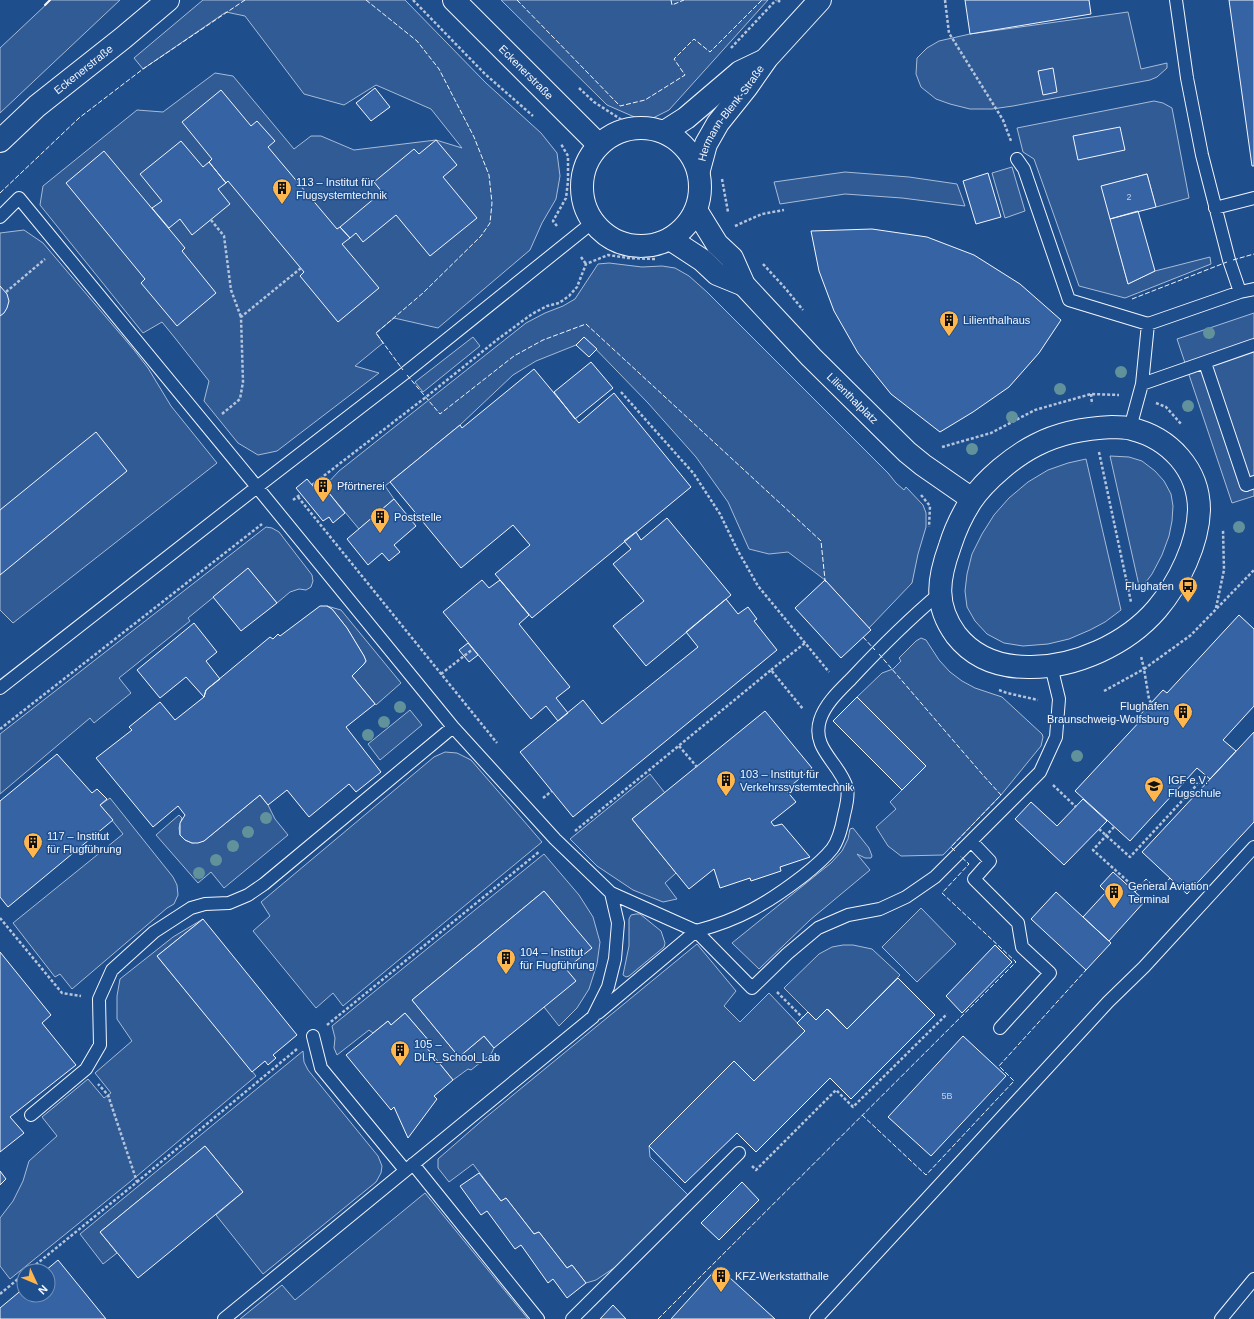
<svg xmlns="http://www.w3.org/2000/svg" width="1254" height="1319" font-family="Helvetica,sans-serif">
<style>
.built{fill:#305b95;stroke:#a8bbd7}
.building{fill:#3563a3;stroke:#f2f6ff}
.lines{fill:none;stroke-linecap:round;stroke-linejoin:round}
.lane-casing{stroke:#f2f6ff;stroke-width:14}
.street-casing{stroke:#f2f6ff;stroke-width:24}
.secondary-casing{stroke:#f2f6ff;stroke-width:24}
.path{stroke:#b3c4dc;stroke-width:2.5;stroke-dasharray:3 2;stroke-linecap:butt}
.lane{stroke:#1f4e8c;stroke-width:12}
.street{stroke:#1f4e8c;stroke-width:22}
.secondary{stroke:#1f4e8c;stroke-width:22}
.fence{stroke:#f2f6ff;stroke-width:1;stroke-dasharray:5 2;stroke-linecap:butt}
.wall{stroke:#f2f6ff;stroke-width:2}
.tree{fill:#61919a}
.labels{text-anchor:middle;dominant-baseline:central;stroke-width:3;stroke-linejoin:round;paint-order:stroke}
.number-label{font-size:9px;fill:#c3d1e8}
.street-label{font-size:11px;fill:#f2f6ff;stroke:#1f4e8c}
.poi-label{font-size:11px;fill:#f2f6ff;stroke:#1f4e8c;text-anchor:start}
</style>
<rect width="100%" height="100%" fill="#1f4e8c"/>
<!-- built -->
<path class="built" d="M51 0H120L0 113V48Z
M203 0H405L486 83 541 133 557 153 560 176 556 199 542 223 530 250 438 328 394 318 376 333 383 343 355 366 379 373 277 451 258 455 238 443 204 401 209 381 175 338 162 322 143 333 40 205 43 186 137 110 163 112 215 73 233 76 294 149 311 136H321L354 150 436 140 462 148 431 109 376 85 344 105 304 94 245 16 226 12 143 69 134 58Z
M501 0H768L669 110 653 118 639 119 607 105Z
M1128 12 1141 69 1167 63V68L1157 77 1150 80 1013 106 992 109H970L950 104 936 99 921 87 916 74 917 58 927 48 939 41 970 34Z
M1154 101 1163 103 1172 108 1189 198 1156 207 1147 174 1102 186 1128 284 1155 271 1210 257 1211 264 1125 298 1079 286 1034 159 1023 152 1017 128Z
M1012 167 1025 211 1005 218 992 173Z
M845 172 909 177 957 184 965 206 902 198 845 194 780 204 774 182Z
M24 230 43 243 134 350 148 368 171 406 217 463 13 623 0 610V233Z
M609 263 642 267 662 266 675 268 689 276 707 292 888 473 896 483 904 490 906 487 923 505 926 513V527L918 554 912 583 869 628 825 580 788 552 769 554 749 549 728 502 696 457 648 403 584 337 576 345 536 361 513 375 460 425 385 486 394 499 359 529 324 487 339 471 526 323 545 313 563 306 575 299 598 264Z
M1254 313V496L1232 503 1177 339Z
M473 337 480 346 423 392 415 382Z
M1110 456 1129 457 1142 461 1155 471 1164 481 1171 494 1173 506 1172 521 1169 536 1162 555 1152 574 1140 590Z
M1086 459 1121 610 1105 622 1090 630 1069 639 1048 644 1023 646 1004 643 987 634 975 621 967 607 965 591 967 574 972 554 982 534 994 515 1009 498 1028 482 1048 470 1068 463Z
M266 527 272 528 279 532 312 575 313 581 311 587 306 590 299 589 290 592 277 603 248 569 188 618 190 621 119 678 131 693 94 723 90 718 0 794V734Z
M327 606 341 610 401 683 376 705 352 676 364 664 366 661 364 656 347 628 332 609Z
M921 638 926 640 939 660 950 672 962 681 975 688 1002 697 1042 734 1043 737 1041 746 1001 795 943 855 901 856 888 846 876 827 896 809 890 802 926 766 857 697 882 673 893 669 901 661 899 658 916 641Z
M410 710 422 725 380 760 368 744Z
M445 752 457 753 471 760 542 842 343 1006 333 993 316 1008 253 931 270 916 261 902 434 757Z
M650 774 665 793 632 819 676 873 665 883 677 899 663 902 633 890 597 866 570 839Z
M260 795 268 805 275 819 288 835 224 888 211 872 198 883 156 835 179 815 182 818 179 828 180 835 185 840 192 843 204 841Z
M110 798 173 877 177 885 178 895 174 904 167 908 72 989 60 974 55 977 13 923 123 834 100 805Z
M853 828 869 848 872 856 871 858H865L857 854 870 870 810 920 759 969 732 943 831 863 842 851 848 839 850 829Z
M544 854 579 895 593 917 600 942 597 964 589 989 577 1008 559 1026 544 1007 566 969 591 948 544 891 412 1000 459 1057 484 1036 494 1048 491 1054 471 1070 468 1069 453 1080 426 1047 430 1042 405 1013 391 1025 388 1021 373 1033 369 1030 337 1055 334 1048 335 1038 332 1026Z
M921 908 956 944 917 982 882 947Z
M636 914H640L661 931 665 943 664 947 629 976 626 977 623 975 629 946V919L631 915Z
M203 919 157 956 256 1076 131 1181 10 1279 0 1266V1218L13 1201 23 1181 29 1161 57 1136 42 1117 88 1079 104 1098 111 1093 95 1073 132 1041 117 1019V996L120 979 173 937Z
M697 944 736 991 724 1006 740 1022 769 993 805 1031 754 1081 734 1061 649 1146 650 1157 688 1195 617 1266 596 1280 586 1283 572 1265 567 1268 539 1232 534 1234 506 1198 501 1201 473 1164 449 1182 438 1168V1159L485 1118Z
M843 945H853L872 949 900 975 847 1029 828 1009 816 1020 784 988 819 954 832 947Z
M303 1051 304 1062 308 1070 378 1156 382 1166 381 1173 376 1182 263 1274 216 1215 243 1192 205 1146 100 1232 117 1253 103 1264 80 1234Z
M425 1193 528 1319H240L282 1285 295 1300Z"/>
<!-- building -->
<path class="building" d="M965 0H1089L1091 14 970 34Z
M1229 0H1254V166H1252Z
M1053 68 1057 92 1043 95 1038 71Z
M375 88 390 107 371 121 356 103Z
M221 90 251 126 257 121 275 141 268 147 337 229 340 227 350 238 342 244 379 288 338 322 300 276 304 272 228 181 226 183 209 162 212 159 182 122Z
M1120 127 1125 150 1078 160 1073 136Z
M436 140 457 165 443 177 477 218 430 256 396 215 363 242 356 233 350 238 340 227 382 192 374 182 414 149 419 154Z
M181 141 203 167 209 162 226 183 218 189 230 204 192 235 180 219 169 228 152 208 162 201 140 174Z
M104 151 185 248 182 251 216 293 177 326 141 283 145 279 66 183Z
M988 173 1001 217 976 224 963 181Z
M1147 174 1156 207 1110 219 1101 186Z
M1138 211 1155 271 1128 284 1110 219Z
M872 229 927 237 974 255 1020 284 1061 320 1039 353 1009 387 973 412 940 432 891 394 858 353 834 311 819 271 811 231Z
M0 286 7 294 9 301 7 308 4 313 0 316Z
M584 337 597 349 589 357 576 345Z
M591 362 613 388 575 419 554 392Z
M534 369 579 423 614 393 691 487 532 618 495 574 530 545 513 525 461 568 390 482 460 425 462 428Z
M96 432 127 471 0 575V510Z
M307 479 318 492 324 487 345 513 333 523 329 517 323 521 296 488Z
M394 499 416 526 394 545 400 552 389 561 382 553 368 565 347 539Z
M667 518 731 595 646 666 613 626 644 601 613 564 631 549 624 541 636 532 641 540Z
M248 568 277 603 241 631 213 597Z
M482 580 489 588 500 580 529 615 519 624 570 687 556 698 568 713 558 721 546 706 531 719 443 612Z
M825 580 871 630 841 658 795 608Z
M726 599 738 614 748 607 757 619 754 621 777 650 573 817 520 752 583 700 602 724 698 647 686 632Z
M320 606H327L332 609 347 628 364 656 366 661 364 664 352 676 375 704 346 727 381 772 356 792 349 784 309 817 287 790 268 805 260 795 204 841 198 843H192L185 840 180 835V823L185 815 178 806 153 827 96 758 132 730 129 727 160 702 175 720 204 697 206 690 270 637 273 639 278 634 280 636Z
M1239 615 1254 629V706L1223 740 1236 751 1210 779 1197 768 1130 841 1075 791 1142 719 1139 716 1163 690 1167 693Z
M194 623 217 652 206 661 220 679 206 690 204 697 186 677 160 698 137 670Z
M468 643 478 655 469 662 459 650Z
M857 697 926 766 902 790 833 721Z
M765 711 812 768 786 790 796 802 771 822 774 826 782 824 810 857 780 867 781 871 751 881 750 878 720 888 714 869 689 889 632 819Z
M1254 732V822L1187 894 1142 852Z
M57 754 92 793 97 789 107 799 100 805 113 820 8 907 0 897V801Z
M1083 799 1107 821 1064 865 1015 819 1031 802 1057 826Z
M1113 872 1145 901 1109 941 1083 917 1106 892 1100 886Z
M544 891 592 948 566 969 576 981 494 1048 484 1036 459 1057 412 1000Z
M1056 892 1111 943 1086 970 1031 919Z
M203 919 297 1035 273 1055 276 1058 268 1065 265 1061 252 1072 157 956Z
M995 945 1012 962 962 1013 946 996Z
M0 952 51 1015 42 1023 76 1065 10 1117 24 1133 0 1152Z
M898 978 935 1015 851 1099 830 1078 756 1152 737 1133 685 1183 649 1146 734 1061 754 1081 805 1031 797 1023 808 1012 816 1020 827 1009 847 1029Z
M405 1013 430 1042 426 1047 453 1080 434 1096 437 1099 408 1138 394 1107 391 1110 346 1055 388 1021 391 1025Z
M963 1036 1006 1076 931 1156 888 1117Z
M205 1146 243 1192 138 1278 100 1232Z
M0 1171 6 1179 0 1185Z
M479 1173 501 1201 506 1198 534 1234 539 1232 567 1268 572 1265 586 1283 567 1298 553 1279 548 1283 521 1245 515 1249 487 1211 481 1215 460 1186Z
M742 1182 759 1200 719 1240 701 1223Z
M58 1260 106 1319H0V1308L24 1288V1295H48V1271H45Z
M718 1267 775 1319H671Z
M613 1305 626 1319H600Z"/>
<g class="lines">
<defs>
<path id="lane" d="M1176 0 1187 78 1202 155 1229 260 1240 292
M1017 159 1024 169 1069 300 1148 324 1240 292 1254 289
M1215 208 1254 198
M0 217 19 198 257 487 0 688
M1205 363 1246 485 1254 482
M1142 384 1254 345
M1130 428 1142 384 1148 324
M940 593C908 620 879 649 851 679 839 691 825 704 820 720 811 749 840 763 847 788 849 796 846 807 844 815 842 826 839 840 832 849 824 859 813 868 803 876 768 903 739 920 696 931L752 988 787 954 818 928 848 915 880 909 906 897 935 877 1040 772 1056 737 1059 699 1051 666
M971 841 990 861 974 879 1018 923 1022 947 1050 973 1000 1028
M598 1013 696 931 611 893
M313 1036 321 1068 405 1170
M31 1115 86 1069 100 1045 99 999 112 970 154 932 191 908 205 904 229 903 248 895 264 884 453 727
M413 1164 538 1319
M224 1319 593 1017 608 987 615 959 618 923 611 893 555 839 453 727 257 487 405 373 593 222
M572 1319 739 1153
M816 1319 1108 1002 1144 967 1254 847
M1221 1319 1254 1279"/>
<g id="street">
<path id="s1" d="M696 210 717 244 732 258 744 285 811 357 907 452 923 465 972 499"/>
<path d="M670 239 702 260 717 274 744 285"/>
<path d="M1112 427C1118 427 1125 427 1132 429 1169 438 1199 469 1199 510 1198 544 1179 583 1157 609 1127 644 1075 668 1028 667 1000 667 974 658 956 635 934 605 938 579 950 546 955 530 962 515 971 501 985 480 1014 456 1036 445 1059 433 1087 428 1112 427Z"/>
</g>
<g id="secondary">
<path id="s2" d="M454 0 599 145"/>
<circle cx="641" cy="187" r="59"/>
<path d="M664 132 686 118 740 72 763 61"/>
<path id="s3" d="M0 141 37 106 123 38 168 0"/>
<path id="s4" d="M699 170 706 144 718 123 746 88 767 58 820 0"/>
</g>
</defs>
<!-- lane casing -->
<use href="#lane" class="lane-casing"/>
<!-- street casing -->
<use href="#street" class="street-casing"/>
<!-- secondary casing -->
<use href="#secondary" class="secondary-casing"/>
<!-- path -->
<path class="path" d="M413 0 485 74 533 116
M778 0 780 2
M945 0 949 33 1003 120 1011 141
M731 48 776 0
M579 88 594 102 625 122H642
M722 179 728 212
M211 220 224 236 231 290 241 317
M557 226 553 221 566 198 568 181V156L561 144
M735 226 762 214 784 210
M581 257 586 264
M763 264 785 288 803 310
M6 292 45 259
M621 392 694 474 720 514 738 551 758 586 829 672
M1091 394 1092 404
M1156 403 1166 407 1181 424
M222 414 240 399 243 382 241 317 301 268
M942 447 991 433 1035 410 1091 394 1119 395
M1099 452 1131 602
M312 485 426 397 498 339 532 314 547 306 559 303 569 296 577 287 586 264 608 255 628 258 655 259
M921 495 930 506 929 527
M298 497 497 743
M293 500 301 494
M1216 608 1224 570 1223 530
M771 670 805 643
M441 674 473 649
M999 690 1007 693 1038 700
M1104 691 1144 669 1141 656
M1151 703 1149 699 1144 669 1191 635 1254 570
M0 729 262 524
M679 746 697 767
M1053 785 1076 807
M543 798 552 791
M1114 827 1093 850 1133 886 1131 888
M1099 829 1130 857 1206 775
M575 831 771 670 803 709
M0 918 62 993 81 996
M777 992 802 1017
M327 1025 540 851
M752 1166 756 1170 836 1090 853 1107 947 1014
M137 1182 297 1049
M28 1271 137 1182 108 1095 98 1084
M0 1294 24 1274"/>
<!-- lane -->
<use href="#lane" class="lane"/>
<!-- street -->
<use href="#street" class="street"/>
<!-- secondary -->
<use href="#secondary" class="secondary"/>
<!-- fence -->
<path class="fence" d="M366 0 417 41 439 69 474 137 489 175 492 203 490 223 481 236 423 293 376 333 403 370
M517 0 620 106 645 100 685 75 674 59 694 39 710 52 762 0
M671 0 672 5 684 0
M0 193 79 118 143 69 245 0
M1233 260 1254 254
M1132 299 1227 262
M407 375 440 414 514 356 543 340 586 324 821 541 825 580 826 582
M863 637 875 650
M879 654 982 774 1001 795 951 847 956 852
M1135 892 1146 879 1159 891 1170 878
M862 1115 926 1175 1014 1081 999 1066 1086 970
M658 1319 1016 962 942 893 969 864 960 856"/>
<!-- wall -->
<path class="wall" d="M45 5 50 0"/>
</g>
<!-- trees -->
<g class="tree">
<circle cx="1209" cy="333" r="6"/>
<circle cx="1121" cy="372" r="6"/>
<circle cx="1060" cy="389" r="6"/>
<circle cx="1188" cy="406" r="6"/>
<circle cx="1012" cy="417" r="6"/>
<circle cx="972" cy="449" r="6"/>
<circle cx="1239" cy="527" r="6"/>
<circle cx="400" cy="707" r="6"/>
<circle cx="384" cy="722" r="6"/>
<circle cx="368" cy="735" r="6"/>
<circle cx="1077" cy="756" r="6"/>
<circle cx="266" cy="818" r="6"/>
<circle cx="248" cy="832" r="6"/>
<circle cx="233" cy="846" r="6"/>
<circle cx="216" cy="860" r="6"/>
<circle cx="199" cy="873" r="6"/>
</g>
<!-- icons -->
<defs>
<symbol id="building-pin" viewBox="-11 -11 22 30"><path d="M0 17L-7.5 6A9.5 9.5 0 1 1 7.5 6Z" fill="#ffb74d" stroke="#1f4e8c"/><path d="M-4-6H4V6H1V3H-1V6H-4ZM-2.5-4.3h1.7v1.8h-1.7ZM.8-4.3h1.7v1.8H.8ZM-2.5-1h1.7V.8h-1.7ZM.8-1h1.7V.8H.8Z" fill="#111"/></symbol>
<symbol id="bus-pin" viewBox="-11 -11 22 30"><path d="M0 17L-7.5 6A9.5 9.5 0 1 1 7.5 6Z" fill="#ffb74d" stroke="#1f4e8c"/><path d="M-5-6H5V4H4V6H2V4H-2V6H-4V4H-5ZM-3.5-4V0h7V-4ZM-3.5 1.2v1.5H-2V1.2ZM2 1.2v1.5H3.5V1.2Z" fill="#111"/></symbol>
<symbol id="school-pin" viewBox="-11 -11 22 30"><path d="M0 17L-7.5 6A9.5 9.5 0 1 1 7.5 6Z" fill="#ffb74d" stroke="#1f4e8c"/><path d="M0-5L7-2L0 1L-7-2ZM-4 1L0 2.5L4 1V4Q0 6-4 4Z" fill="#111"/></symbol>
</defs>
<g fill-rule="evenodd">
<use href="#building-pin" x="271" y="177" width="22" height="30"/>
<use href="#building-pin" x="938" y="309" width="22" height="30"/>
<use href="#building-pin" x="312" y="475" width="22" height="30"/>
<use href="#building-pin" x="369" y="506" width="22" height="30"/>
<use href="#bus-pin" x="1177" y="575" width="22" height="30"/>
<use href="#building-pin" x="1172" y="701" width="22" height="30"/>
<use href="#building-pin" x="715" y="769" width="22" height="30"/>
<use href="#school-pin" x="1143" y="775" width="22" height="30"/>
<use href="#building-pin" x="22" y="831" width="22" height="30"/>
<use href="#building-pin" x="1103" y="881" width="22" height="30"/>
<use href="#building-pin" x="495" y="947" width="22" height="30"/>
<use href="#building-pin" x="389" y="1039" width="22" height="30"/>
<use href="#building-pin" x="710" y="1265" width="22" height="30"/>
</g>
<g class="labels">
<!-- number labels -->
<g class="number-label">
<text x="1129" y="197">2</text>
<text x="947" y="1096">5B</text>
</g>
<!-- street labels -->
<g class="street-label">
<text stroke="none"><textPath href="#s3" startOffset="110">Eckenerstraße</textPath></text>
<text stroke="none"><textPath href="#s2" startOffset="102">Eckenerstraße</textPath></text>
<text stroke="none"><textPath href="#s4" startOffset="66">Hermann-Blenk-Straße</textPath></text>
<text stroke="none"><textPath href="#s1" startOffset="247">Lilienthalplatz</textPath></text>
</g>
<!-- poi labels -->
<g class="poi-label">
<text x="296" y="182">113 – Institut für<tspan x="296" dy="13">Flugsystemtechnik</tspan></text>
<text x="963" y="320">Lilienthalhaus</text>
<text x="337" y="486">Pförtnerei</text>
<text x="394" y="517">Poststelle</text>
<text x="1174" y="586" text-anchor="end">Flughafen</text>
<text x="1169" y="706" text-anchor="end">Flughafen<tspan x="1169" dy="13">Braunschweig-Wolfsburg</tspan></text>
<text x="740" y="774">103 – Institut für<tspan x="740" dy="13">Verkehrssystemtechnik</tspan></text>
<text x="1168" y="780">IGF e.V.<tspan x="1168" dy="13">Flugschule</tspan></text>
<text x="47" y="836">117 – Institut<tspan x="47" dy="13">für Flugführung</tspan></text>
<text x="1128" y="886">General Aviation<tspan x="1128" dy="13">Terminal</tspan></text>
<text x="520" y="952">104 – Institut<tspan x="520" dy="13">für Flugführung</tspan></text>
<text x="414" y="1044">105 –<tspan x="414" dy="13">DLR_School_Lab</tspan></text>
<text x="735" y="1276">KFZ-Werkstatthalle</text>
</g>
</g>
<!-- north arrow -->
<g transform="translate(36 1283) rotate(134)"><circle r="19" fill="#1f4e8c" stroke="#7391ba"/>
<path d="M0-3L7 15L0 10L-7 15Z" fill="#ffb74d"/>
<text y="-6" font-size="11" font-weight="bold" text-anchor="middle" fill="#f2f6ff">N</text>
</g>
</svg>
